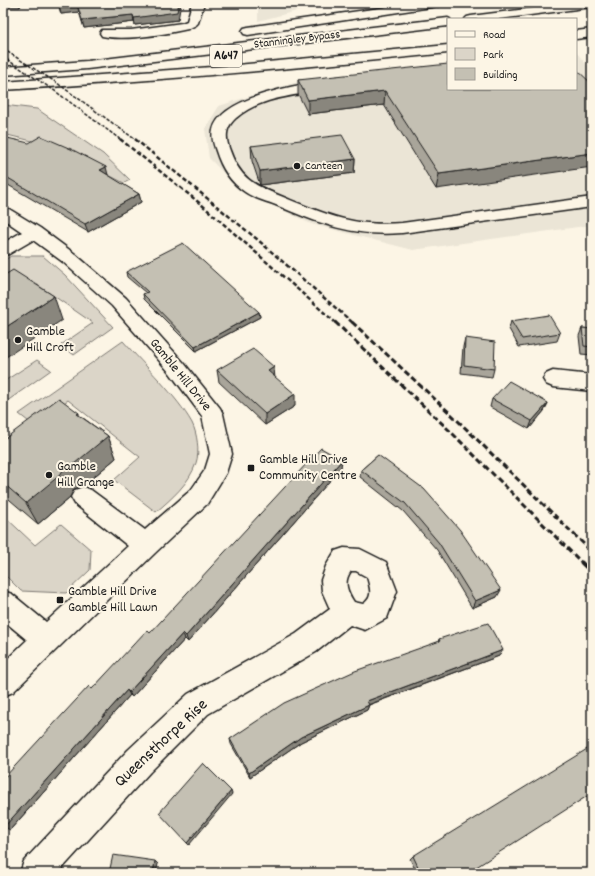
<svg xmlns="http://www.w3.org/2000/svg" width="595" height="876" font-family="Dekko,sans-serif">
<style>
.built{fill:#ebe5d6}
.green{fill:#dbd5c8;stroke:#7c7872}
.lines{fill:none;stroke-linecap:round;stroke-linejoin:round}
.minor-casing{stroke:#1c1c1c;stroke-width:3}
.major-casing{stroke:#1c1c1c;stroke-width:3}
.minor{fill:#fcf5e5;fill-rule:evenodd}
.major{fill:#fcf5e5;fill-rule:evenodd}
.rail-far3{stroke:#1c1c1c;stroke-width:1.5;stroke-dasharray:3.5 1.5;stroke-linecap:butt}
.rail-far2{stroke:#1c1c1c;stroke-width:2.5;stroke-dasharray:4.5 2.5;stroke-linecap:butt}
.rail-far1{stroke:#1c1c1c;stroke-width:3;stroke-dasharray:6 3;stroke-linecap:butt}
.rail{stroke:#1c1c1c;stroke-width:4;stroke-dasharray:8 4;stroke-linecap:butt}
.wall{fill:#a9a59a;stroke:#1c1c1c}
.shaded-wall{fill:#89867d;stroke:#1c1c1c}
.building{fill:#c4c0b3;stroke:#1c1c1c}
.poi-dot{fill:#1c1c1c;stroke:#fcf5e5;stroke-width:1.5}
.labels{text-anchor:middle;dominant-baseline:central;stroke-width:4;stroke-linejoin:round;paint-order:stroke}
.far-street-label{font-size:12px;fill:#1c1c1c;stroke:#fcf5e5}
.far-poi-label{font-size:12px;fill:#1c1c1c;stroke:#fcf5e5;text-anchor:start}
.shield{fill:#fcf5e5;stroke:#5f5d58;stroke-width:1}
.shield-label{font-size:13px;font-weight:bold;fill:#1c1c1c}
.poi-label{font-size:14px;fill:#1c1c1c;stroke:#fcf5e5;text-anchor:start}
.street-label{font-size:14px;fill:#1c1c1c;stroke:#fcf5e5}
.near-street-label{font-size:17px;fill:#1c1c1c;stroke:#fcf5e5}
</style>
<rect width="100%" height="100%" fill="#fcf5e5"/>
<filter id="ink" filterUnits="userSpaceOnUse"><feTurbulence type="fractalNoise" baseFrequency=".025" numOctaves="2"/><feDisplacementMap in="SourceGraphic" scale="8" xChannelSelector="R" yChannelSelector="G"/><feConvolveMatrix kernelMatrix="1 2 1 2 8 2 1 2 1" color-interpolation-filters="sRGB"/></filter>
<g filter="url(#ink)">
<!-- built -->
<path class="built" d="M258 3H341L312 7 258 21Z
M576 52 592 71V225L413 250 311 224 238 188 209 158 205 129 219 106 266 91 301 81 448 89H576Z"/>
<!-- green -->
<path class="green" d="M3 105 37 109 103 154 130 180 124 183 53 146 3 134Z
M11 256H43L65 275 113 327 74 355 61 345 93 323 32 281 21 288 3 292V261Z
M123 341C144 365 177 396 192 423 197 433 200 452 196 463 189 484 172 498 156 512L114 480 140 457 68 400 33 425 19 414Z
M37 360 51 370 3 404V382Z
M3 515 35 545 61 524 91 550 90 570 66 593 21 591 3 573Z"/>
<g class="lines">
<defs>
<path id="minor" d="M192 3H204L198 23 196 25 188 29C165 34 125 41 102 36L100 33 102 30H131L182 23 187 21Z
M328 81 333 82 335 85 333 88C300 96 263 95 236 118 226 127 225 136 229 148 241 183 258 186 288 199 330 216 356 227 402 223L592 197V207L402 233C354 237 320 224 276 205 266 201 255 199 245 192 231 183 221 167 216 151 214 145 211 138 213 130 220 97 300 84 328 81Z
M3 207 9 209 40 228 75 254 126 298 184 363 220 408 223 414 232 454 226 473 207 504 155 553 13 692 3 696V663L27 640 3 620V591L12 594 46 622 128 546 75 504 71 497 75 490 83 487 91 490 145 530 191 490 205 470 210 454 202 416 170 373 112 306 63 262 33 240 9 254 3 255V243L22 232 3 219Z
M553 371 592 375V391L553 387 546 384 543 379 546 374Z
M344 548 360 549 386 562 397 591 387 618 365 630 350 625 316 652 208 714 150 772 58 873H20L24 861 128 750 188 694 296 634 330 609 322 591 321 580 326 566 335 551ZM351 571H356L367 577C370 588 374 597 363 604L354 602C347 591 343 582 351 571Z"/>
<path id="major" d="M415 3H444L438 6 248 35 244 34 242 31 244 28 248 27Z
M573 3H592V7L499 19H465L467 17 471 16Z
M448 18 450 19H448V26L87 69 3 75V67L87 61Z
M592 29V37L576 39V31Z
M448 45V53C300 68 152 81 3 90V82L226 66Z"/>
</defs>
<!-- minor casing -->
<use href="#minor" class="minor-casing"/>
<!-- major casing -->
<use href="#major" class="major-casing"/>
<!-- minor -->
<use href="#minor" class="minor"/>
<!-- major -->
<use href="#major" class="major"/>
<!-- rail-far3 -->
<path class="rail-far3" d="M3 49 57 83 136 140
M3 57 55 91 121 140"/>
<!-- rail-far2 -->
<path class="rail-far2" d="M120 139 202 205 336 323
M135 139 258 240 353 323"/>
<!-- rail-far1 -->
<path class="rail-far1" d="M335 322 450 431 582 563
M352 322 452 415 592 552"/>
<!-- rail -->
<path class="rail" d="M581 562 592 573"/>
</g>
<!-- wall -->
<path class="wall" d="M3 3H22L20 7H3Z
M58 3 178 20 135 25 134 22 84 28 79 12 61 14Z
M298 80 592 84 436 189 384 105 308 114 298 94Z
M3 137 107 175 139 194 141 202 88 232 3 182Z
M251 146 355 159 354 173 260 185 252 161Z
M126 272 259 312 260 317 196 351 144 299 143 294 146 293 127 277Z
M511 321 560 333 557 341 519 347 509 329Z
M582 328 592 329V355L581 354 579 336Z
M465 338 494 369 492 377 461 373 463 347Z
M217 370 274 376 295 406 265 425 219 382Z
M492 399 548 403 544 411 529 429 490 407Z
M79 413V415L108 436 116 458 83 486 74 489 70 497 38 524 3 494V440Z
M378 455 497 597 472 608 437 550 403 511 360 477 361 470Z
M341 468 188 642 185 639 132 697 130 695 10 830 92 689 150 633Z
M439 639 499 656 369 705 367 710 301 742 250 777 231 744 230 739 438 642Z
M413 856 467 873H417L410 859Z"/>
<!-- shaded-wall -->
<path class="shaded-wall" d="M19 3H22L20 7Z
M179 3H181L178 20 135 25 134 18Z
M77 4 79 12 61 14 59 6Z
M133 15 134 22 84 28 82 20Z
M385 91 384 105 308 114V100Z
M592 153V167L436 189 439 174Z
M355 159 354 173 260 185V171Z
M106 167 108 175 100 170Z
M139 194 141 202 88 232 85 224Z
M54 296 62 320 3 359V329Z
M259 312 260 317 196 351 195 347Z
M274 367 275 379 268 371Z
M295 394V406L265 425V414Z
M548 403 544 411 529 429 532 421Z
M108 436 116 458 83 486 74 489 70 497 38 524 26 503 65 467Z
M342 460 341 468 188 642 186 636Z
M501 590 497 597 472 608 475 601Z
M183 633 185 639 132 697 129 692Z
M503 650 499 656 365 706 367 701Z
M127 690 130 695 10 830 4 827Z
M369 705 367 710 301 742 250 777 249 773 301 737Z
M231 791 232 794 189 845 187 843Z
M155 861 158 864 156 873H153Z"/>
<!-- building -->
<path class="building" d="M58 3H179L177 12 134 18 133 15 82 20 77 4 59 6Z
M448 64V89H576V69L592 84V153L439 174 385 91 308 100 298 80Z
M342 135 355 159 260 171 251 146Z
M41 136 71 149 106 167 100 170 139 194 85 224 3 175V137L29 143Z
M183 243 259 312 195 347 143 294 148 292 126 272Z
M13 270 54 296 3 329V276Z
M549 315 560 333 522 339 511 321Z
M582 328 592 329V347L584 346Z
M465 338 495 342 494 369 464 365Z
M253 349 274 367 268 371 295 394 265 414 217 370Z
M509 381 548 403 532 421 492 399Z
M59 398 79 413 77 414 108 436 74 464 65 467 60 475 26 503 3 483V440Z
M321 448 342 460 186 636 183 633 129 692 127 690 4 827 3 826V779L89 686 92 689 147 630 150 633Z
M378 455 424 489 460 530 501 590 475 601 439 543 405 503 361 470Z
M488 623 503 650 367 701 369 705 301 737 249 773 230 739 284 703 355 671 440 641 439 639Z
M592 746V793L467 873H421L413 856Z
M203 763 231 791 187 843 159 813Z
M113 855 155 861 153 873H109Z"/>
</g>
<!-- markers -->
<g class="poi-dot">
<circle cx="297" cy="166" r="4"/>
<circle cx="18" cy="340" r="4"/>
<rect x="247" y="464" width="8" height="8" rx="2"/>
<circle cx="49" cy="475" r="4"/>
<rect x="56" y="596" width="8" height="8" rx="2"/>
</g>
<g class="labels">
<!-- far-street labels -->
<g class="far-street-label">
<text transform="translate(297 40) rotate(-7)">Stanningley Bypass</text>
</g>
<!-- far-poi labels -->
<g class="far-poi-label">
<text x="305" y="166">Canteen</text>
</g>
<!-- shield labels -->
<rect class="shield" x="210" y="45" width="32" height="22" rx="3"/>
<g class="shield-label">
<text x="226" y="56">A647</text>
</g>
<!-- poi labels -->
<g class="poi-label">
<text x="26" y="332">Gamble<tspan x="26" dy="16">Hill Croft</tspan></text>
<text x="259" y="460">Gamble Hill Drive<tspan x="259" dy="16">Community Centre</tspan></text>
<text x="57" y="467">Gamble<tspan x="57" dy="16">Hill Grange</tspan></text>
<text x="68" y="592">Gamble Hill Drive<tspan x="68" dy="16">Gamble Hill Lawn</tspan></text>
</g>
<!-- street labels -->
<g class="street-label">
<text transform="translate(180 375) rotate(51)">Gamble Hill Drive</text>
</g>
<!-- near-street labels -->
<g class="near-street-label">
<text transform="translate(162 744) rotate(-43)">Queensthorpe Rise</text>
</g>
</g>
<!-- margin -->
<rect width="595" height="876" fill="none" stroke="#fcf5e5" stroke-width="16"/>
<rect x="8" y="8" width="579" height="860" fill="none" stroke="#1c1c1c" stroke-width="1.5" filter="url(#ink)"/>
<!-- legend -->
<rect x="447" y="18" width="130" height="72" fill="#fcf5e5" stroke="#a29e95"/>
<rect x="455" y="31" width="20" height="6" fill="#fcf5e5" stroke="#a29e95"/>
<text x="483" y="38" font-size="12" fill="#1c1c1c">Road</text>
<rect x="455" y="48" width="20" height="12" fill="#dbd5c8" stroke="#a29e95"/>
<text x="483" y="58" font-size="12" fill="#1c1c1c">Park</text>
<rect x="455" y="68" width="20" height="12" fill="#c4c0b3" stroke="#a29e95"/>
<text x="483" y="78" font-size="12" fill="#1c1c1c">Building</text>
</svg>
